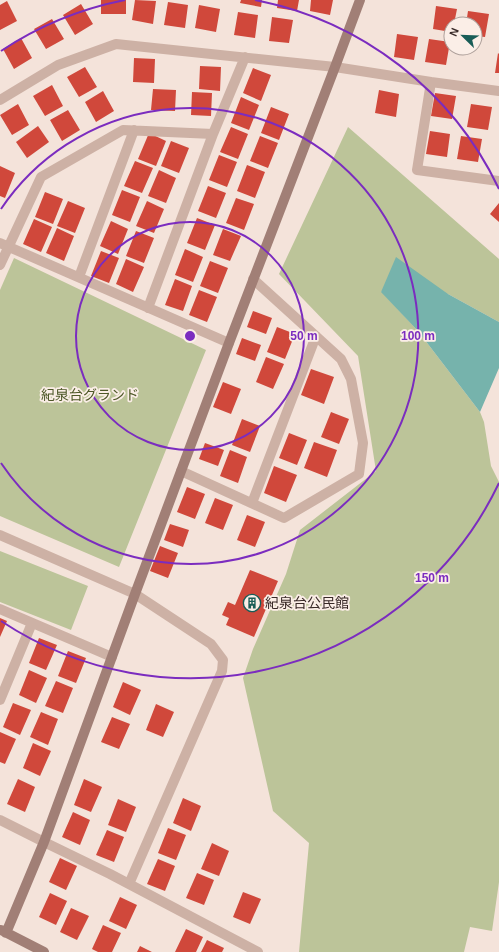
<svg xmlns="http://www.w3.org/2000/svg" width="499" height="952" font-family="Helvetica,'Noto Sans JP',sans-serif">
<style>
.green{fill:#bcc499}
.water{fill:#76b3ac}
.building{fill:#d0483b}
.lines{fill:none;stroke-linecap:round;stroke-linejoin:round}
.street{stroke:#cdb1a5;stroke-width:10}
.secondary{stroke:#a17f76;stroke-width:10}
.ring{fill:none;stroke:#7b2cbf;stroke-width:2}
.labels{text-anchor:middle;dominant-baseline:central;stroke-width:3.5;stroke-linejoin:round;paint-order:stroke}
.park-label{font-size:14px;fill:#4e5828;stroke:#fbeee7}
.poi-label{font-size:14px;fill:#382927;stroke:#fbeee7;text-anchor:start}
.centre{fill:#7b2cbf;stroke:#fbeee7;stroke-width:2}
.ring-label{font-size:12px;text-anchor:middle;font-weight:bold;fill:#7b2cbf;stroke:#fbeee7;stroke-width:3.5;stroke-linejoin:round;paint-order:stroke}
</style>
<rect width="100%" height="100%" fill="#f4e3da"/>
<!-- green -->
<path class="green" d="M348 127 499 259V322L448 294 381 291 418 331 480 412 484 422 491 466 499 482V882L492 931 470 927 464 952H299L309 843 273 811 243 678 253 649 286 574 300 530 376 471 358 356 279 274Z
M14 258 206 350 119 567 0 516V290Z
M0 551 88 586 71 630 0 602Z"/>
<!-- water -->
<path class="water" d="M396 257 448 294 499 322V368L480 412 418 331 381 292Z"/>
<!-- building -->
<path class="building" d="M101 0H126V14H101Z
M135 0 156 1 153 24 132 20Z
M241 0H262L261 7 240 3Z
M278 0H299L297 11 277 8Z
M311 0H333L330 15 310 11Z
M7 1 17 21 0 30V5Z
M168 2 188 5 185 28 164 25Z
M81 4 93 24 75 35 63 15Z
M199 5 220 9 216 32 195 28Z
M436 6 457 9 454 24H451V32L433 29Z
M468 11 489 14 485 37 475 36V24H466Z
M238 12 258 15 255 38 234 35Z
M272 17 293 20 289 43 269 41Z
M52 19 64 39 46 49 34 29Z
M397 34 418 37 414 60 394 57Z
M21 38 32 58 14 69 3 49Z
M429 39 450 42 446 65 425 62Z
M498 53 499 54V73H495Z
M134 58 155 59 154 83 133 82Z
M200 66 221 67 220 91 199 89Z
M85 67 97 87 79 97 67 77Z
M253 68 271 75 261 101 243 93Z
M52 85 63 106 45 116 33 96Z
M153 89 176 90 175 111 151 110Z
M379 90 399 94 396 117 375 113Z
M103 91 114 111 96 122 85 102Z
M192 92 212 93 211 116 191 115Z
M435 93 456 96 452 119 431 116Z
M241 97 259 105 249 130 231 123Z
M18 104 29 125 12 135 0 115Z
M471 104 492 107 488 130 467 127Z
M271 107 289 114 279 140 261 133Z
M68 110 80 130 62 141 50 120Z
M38 126 49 142 27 158 16 142Z
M231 127 248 134 238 159 220 152Z
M430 131 450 134 447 157 426 154Z
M149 133 166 141 156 166 138 159Z
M260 136 278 143 268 168 250 161Z
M461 136 482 139 478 162 457 159Z
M171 141 189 148 179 173 161 166Z
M219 155 237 162 227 187 209 180Z
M135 161 153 168 142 193 124 186Z
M247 165 265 172 255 198 237 191Z
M0 166 15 173 5 198 0 196Z
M159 170 176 178 166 203 148 196Z
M208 186 226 193 216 218 198 211Z
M122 190 140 197 130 222 112 215Z
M45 192 63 199 53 224 35 217Z
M236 198 254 204 244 230 226 223Z
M68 201 85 208 75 233 57 226Z
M147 201 164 209 154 233 136 226Z
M499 203V222L490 214Z
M197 218 215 225 205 250 187 243Z
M34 219 52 227 41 252 23 244Z
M111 221 128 229 118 254 100 246Z
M57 228 74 236 64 261 46 253Z
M223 229 241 236 230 261 213 255Z
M136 231 154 238 144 263 126 256Z
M185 249 203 257 193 282 175 275Z
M101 251 119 258 109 283 91 276Z
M126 259 144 267 133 292 116 284Z
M210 261 228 268 218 293 200 286Z
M175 279 192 286 183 311 165 305Z
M199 290 217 297 207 322 189 315Z
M253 311 272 318 266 334 247 327Z
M277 327 295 334 285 359 267 352Z
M242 338 261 345 255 361 236 354Z
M266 357 284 364 273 389 256 382Z
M311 369 334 377 324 404 301 395Z
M223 382 241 389 231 414 213 407Z
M331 412 349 419 339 444 321 437Z
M242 419 260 426 250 452 232 445Z
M289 433 307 440 297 465 279 458Z
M314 442 337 450 327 477 304 468Z
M205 443 224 450 218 466 199 459Z
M230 450 247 457 238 483 220 476Z
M274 466 297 475 286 502 264 493Z
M187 487 205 494 195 519 177 512Z
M215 498 233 505 223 530 205 523Z
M247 515 265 522 255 547 237 540Z
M170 524 189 530 183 547 164 540Z
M160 546 178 553 168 578 150 571Z
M250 570 278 581 254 637 226 625 229 618 222 615 228 602 235 605Z
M0 618 7 621 0 637Z
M39 638 57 645 46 670 29 663Z
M68 651 86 658 76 683 58 676Z
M29 670 47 678 36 703 19 695Z
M56 681 73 688 63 713 45 706Z
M123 682 141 690 130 715 113 707Z
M13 703 31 710 20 735 3 727Z
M156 704 174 712 163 737 146 730Z
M41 712 58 719 48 745 30 737Z
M112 717 130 724 119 749 101 742Z
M0 732 16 739 5 764 0 762Z
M33 743 51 751 40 776 23 768Z
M18 779 35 787 25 812 7 804Z
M84 779 102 787 91 812 74 805Z
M183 798 201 806 191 831 173 823Z
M118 799 136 807 126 832 108 825Z
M73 812 90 820 80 845 62 837Z
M168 828 186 835 176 860 158 853Z
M107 830 124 837 114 862 96 855Z
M212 843 229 851 219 876 201 869Z
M60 858 77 866 66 890 49 882Z
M158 859 175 866 165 891 147 884Z
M197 873 214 880 204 905 186 898Z
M243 892 261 899 250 924 233 917Z
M50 893 67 901 56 925 39 917Z
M120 897 137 905 126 929 109 921Z
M71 908 89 916 77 940 60 932Z
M103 925 121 933 112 952H98L92 949Z
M186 929 203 937 196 952H175Z
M207 940 224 948 222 952H201Z
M140 946 152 952H137Z"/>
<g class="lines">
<!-- street -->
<path class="street" d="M431 82 499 91
M0 100 58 65 116 44 335 67 431 82 417 170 499 181
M213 134 245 57
M0 243 229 343
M0 265 41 177 123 130 213 134 148 308
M79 277 134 130
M181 471 284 518 359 474 363 443 351 379 341 359 253 279
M252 503 316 336
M0 535 135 594 211 644 223 660 222 671 129 884
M0 609 112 657
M0 700 32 623
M0 820 44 842 110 874 258 952"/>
<!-- secondary -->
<path class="secondary" d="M1 930 44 952
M6 933 44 842 135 594 229 343 335 67 360 0"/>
</g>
<!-- distance rings -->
<g class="ring">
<circle cx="190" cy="336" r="114"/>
<path d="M1 209A228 228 0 1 1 1 463"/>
<path d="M499 483A342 342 0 0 1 1 621M1 51A342 342 0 0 1 125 0M255 0A342 342 0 0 1 499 189"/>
</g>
<!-- icons -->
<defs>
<symbol id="building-ring" viewBox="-11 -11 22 22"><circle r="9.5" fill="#fbeee7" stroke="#195d57" stroke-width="1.5"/><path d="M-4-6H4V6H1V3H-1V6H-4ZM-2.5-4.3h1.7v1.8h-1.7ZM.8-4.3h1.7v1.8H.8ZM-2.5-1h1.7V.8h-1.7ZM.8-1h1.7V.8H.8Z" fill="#195d57"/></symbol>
</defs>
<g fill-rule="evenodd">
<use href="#building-ring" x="242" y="593" width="20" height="20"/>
</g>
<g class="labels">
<!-- park labels -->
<g class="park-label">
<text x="90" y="395">紀泉台グランド</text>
</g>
<!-- poi labels -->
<g class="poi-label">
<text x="265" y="603">紀泉台公民館</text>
</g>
</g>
<circle cx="190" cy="336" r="6" class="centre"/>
<g class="ring-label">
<text x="304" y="340">50 m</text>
<text x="418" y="340">100 m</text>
<text x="432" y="582">150 m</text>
</g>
<!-- north arrow -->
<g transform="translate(463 36) rotate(293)"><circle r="19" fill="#fbeee7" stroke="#ad9f9a"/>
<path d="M0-3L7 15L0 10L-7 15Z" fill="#195d57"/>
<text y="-6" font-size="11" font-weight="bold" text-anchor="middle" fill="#382927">N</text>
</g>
</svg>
